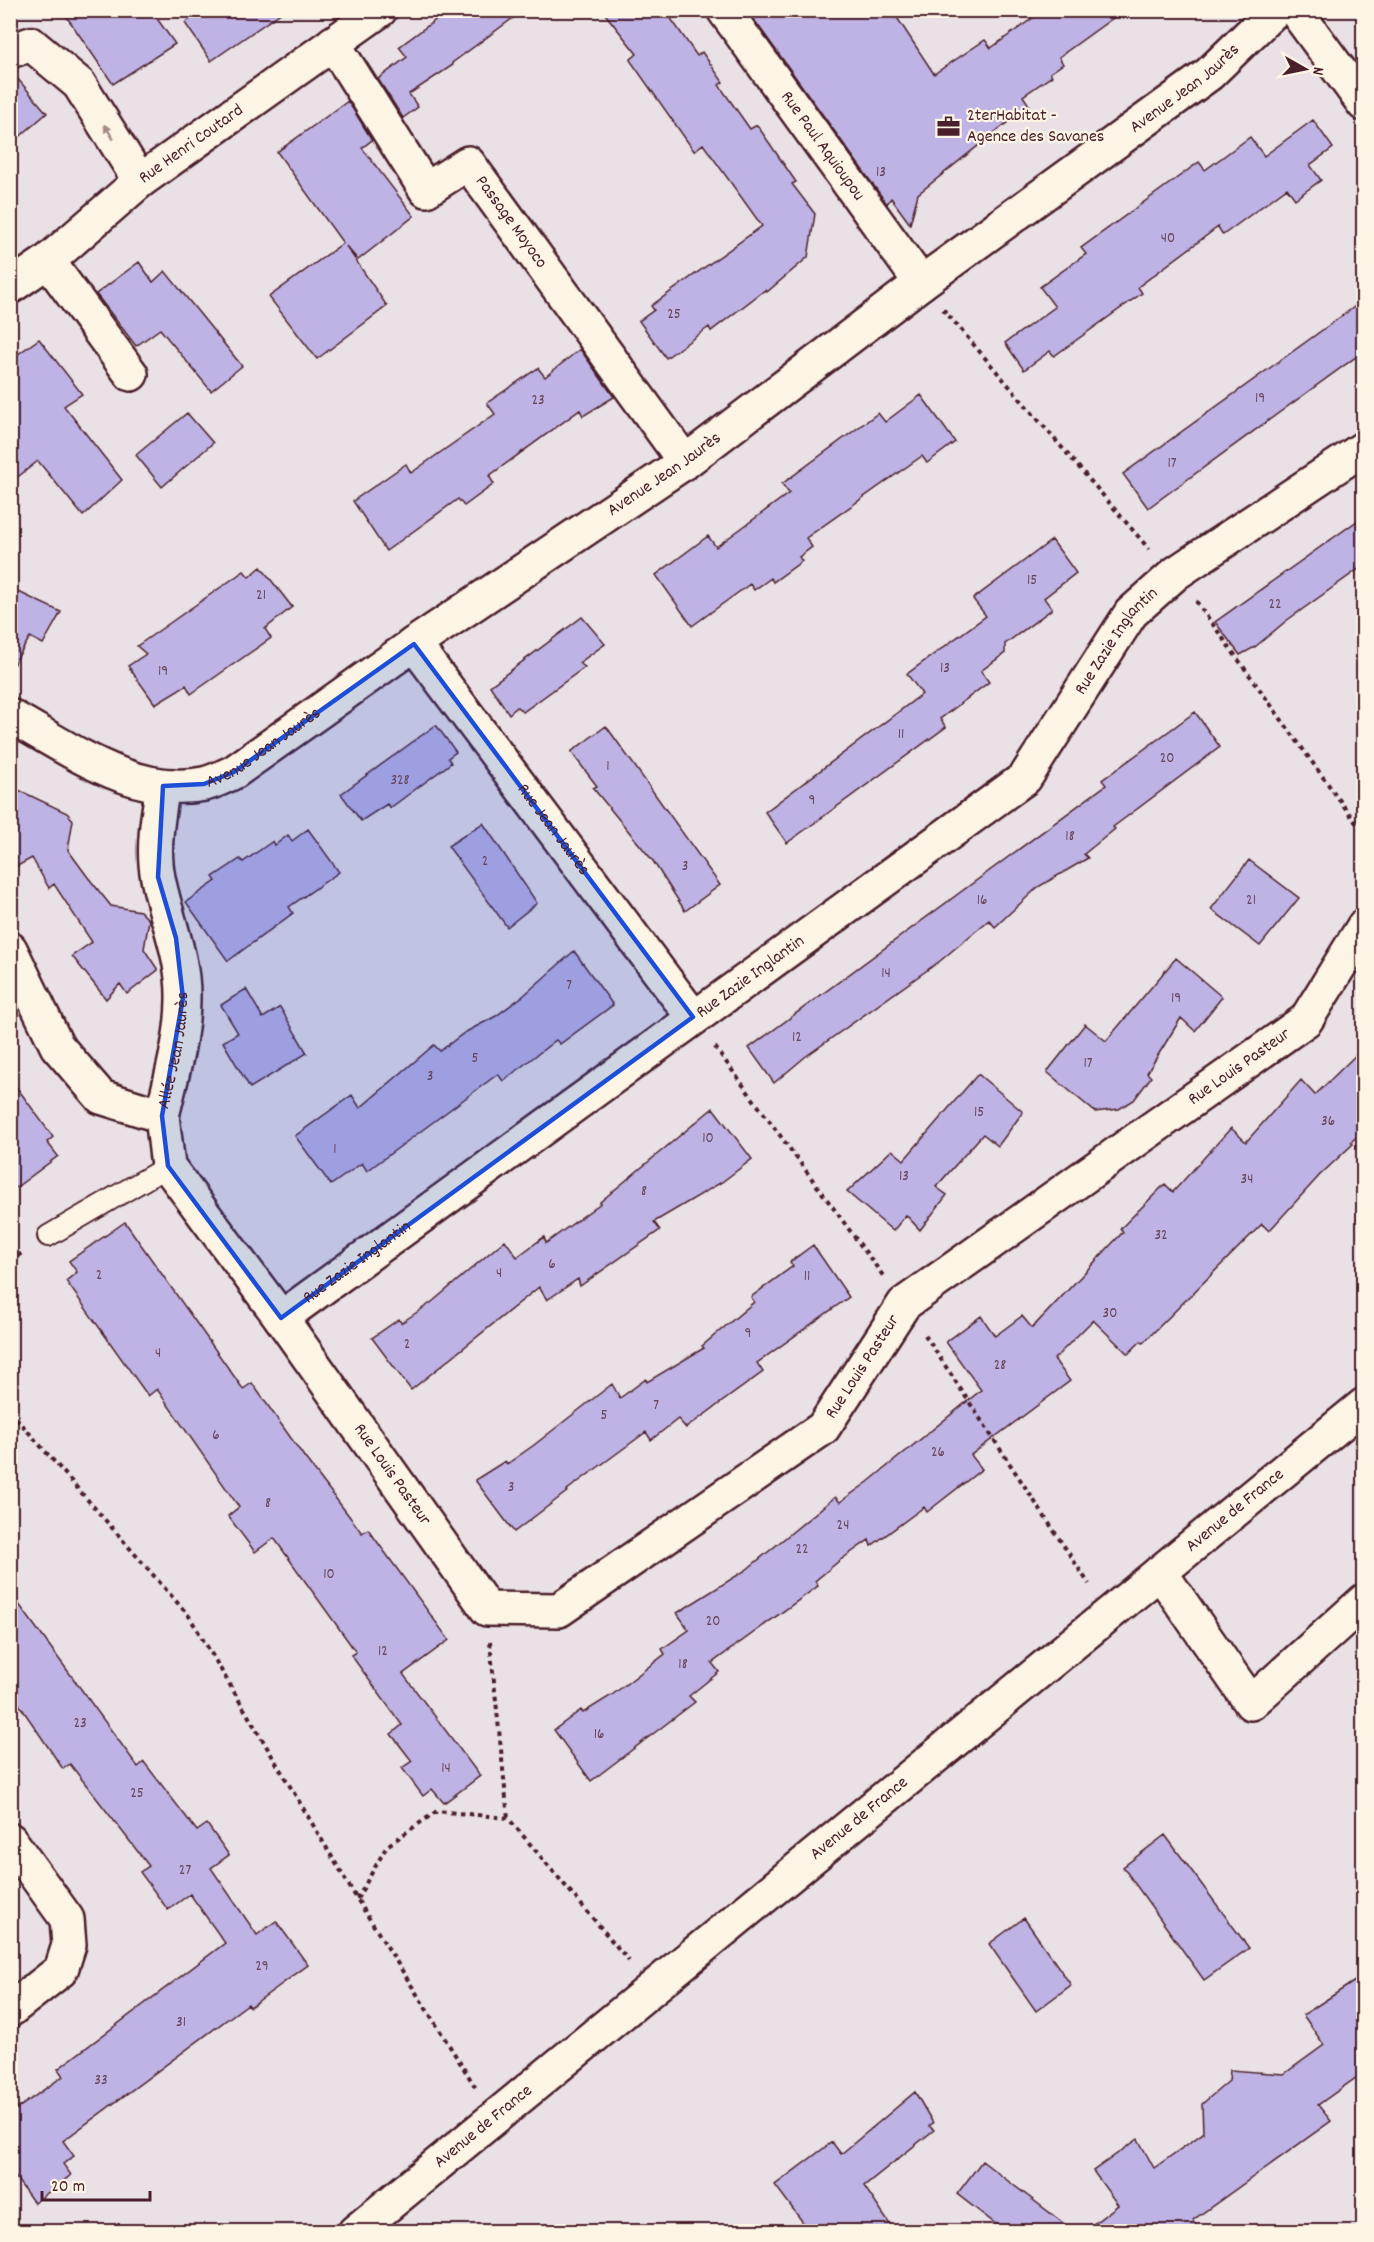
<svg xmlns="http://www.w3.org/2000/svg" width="1374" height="2242" font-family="Dekko,sans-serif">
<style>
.building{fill:#beb3e4;stroke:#4a1f2b;stroke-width:1.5}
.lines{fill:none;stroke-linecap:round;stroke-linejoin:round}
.lane-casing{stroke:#4a1f2b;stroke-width:24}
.street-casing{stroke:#4a1f2b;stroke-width:38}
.secondary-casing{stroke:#4a1f2b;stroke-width:38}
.path{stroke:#4a1f2b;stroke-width:4;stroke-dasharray:4.5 4.5;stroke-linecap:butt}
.lane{stroke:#fcf5e5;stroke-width:20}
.street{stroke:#fcf5e5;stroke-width:33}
.secondary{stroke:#fcf5e5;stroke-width:33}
.oneway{fill:#a38a88}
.marked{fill:#1d4ed8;fill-opacity:0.2;stroke:#1d4ed8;stroke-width:4.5;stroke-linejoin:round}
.labels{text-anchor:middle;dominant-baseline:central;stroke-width:4.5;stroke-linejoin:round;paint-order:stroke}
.number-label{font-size:15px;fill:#674459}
.street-label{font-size:18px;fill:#4a1f2b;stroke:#fcf5e5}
.poi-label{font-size:18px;fill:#4a1f2b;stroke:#fcf5e5;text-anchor:start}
</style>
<rect width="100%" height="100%" fill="#e9e1e5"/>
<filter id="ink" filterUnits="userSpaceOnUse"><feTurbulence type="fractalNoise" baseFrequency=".0167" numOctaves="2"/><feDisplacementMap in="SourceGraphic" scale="12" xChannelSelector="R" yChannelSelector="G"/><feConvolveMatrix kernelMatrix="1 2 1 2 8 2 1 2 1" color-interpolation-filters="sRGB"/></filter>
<g filter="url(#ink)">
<!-- building -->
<path class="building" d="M62 10H151L175 44 113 84Z
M203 10H285L211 61 185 23Z
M449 10H524L452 63 453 65 409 94 418 107 403 118 378 79 407 57 399 47Z
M602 10H665L697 56 702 52 723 82 719 85 750 129 757 125 796 182 792 184 815 214 808 257 767 292 765 290 711 331 709 327 666 358 639 321 654 310 651 306 762 226 703 144 694 151 630 60 637 54Z
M747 10H892L934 74 985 40 991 48 1044 10H1124L1059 57 1063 64 1050 73 1052 76 1023 96 1029 105 918 194 910 224 891 198 887 204Z
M10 70 47 113 10 145Z
M348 101 372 140 362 148 414 216 358 260 346 246 387 306 317 359 269 297 343 243 277 152Z
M1313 120 1333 148 1310 165 1321 180 1295 199 1287 188 1223 235 1218 227 1138 287 1142 293 1054 356 1050 351 1024 370 1005 343 1055 307 1040 287 1086 254 1081 248 1199 162 1205 170 1250 137 1264 156Z
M139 262 153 282 165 271 242 366 211 391 160 329 136 346 96 294Z
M1364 300V351L1148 508 1123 474Z
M39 339 82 394 64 406 122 480 83 516 38 461 10 483V360Z
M580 349 614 397 583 416 580 410 489 476 494 484 464 506 458 499 386 551 353 501 406 464 411 473 495 414 487 403 538 368 545 377Z
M921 395 955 442 927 463 922 456 806 538 812 547 799 557 802 561 773 582 771 578 754 590 750 584 692 626 656 575 708 536 716 547 789 493 782 484 878 413 885 422Z
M187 413 213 443 162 487 136 455Z
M1364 516V565L1286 621 1255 647 1240 655 1215 622Z
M1052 540 1076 573 1044 598 1052 609 1005 644V653L981 671 989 682 940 719 946 727 787 843 765 812 922 694 907 674 986 616 973 599Z
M261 567 292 607 265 629 271 638 191 694 186 685 155 704 128 666 146 654 137 646 244 571 249 577Z
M10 588 61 612 43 644 30 637 10 670Z
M582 617 605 644 579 663 585 667 523 712 517 707 509 714 490 686Z
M1195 712 1220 747 1113 827 1115 829 1084 854 1088 858 1038 887 995 927 989 920 940 961 805 1057 774 1083 749 1048 1106 785 1102 780Z
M436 725 456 752 448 758 451 763 390 808 387 804 361 821 341 794Z
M606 726 720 885 685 911 653 861 593 788 597 786 571 752Z
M10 786 67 813 73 820 68 850 87 876 111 906 140 911 149 920 144 949 158 970 127 994 120 984 106 999 72 956 92 942 54 884 49 888 32 858 10 870Z
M483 823 537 903 507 927 448 846Z
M308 829 339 872 289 907 293 913 228 961 186 902 216 881 213 877 240 859 243 862 273 841 275 845 288 835 292 841Z
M1249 860 1299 898 1260 946 1211 909Z
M574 951 613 1005 560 1044 556 1040 503 1081 498 1074 367 1171 362 1163 331 1185 295 1136 352 1095 360 1108 434 1045 440 1051 464 1033 496 1016 523 996Z
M1176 958 1222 997 1195 1031 1181 1018 1147 1073 1151 1077 1134 1100 1119 1109 1095 1112 1047 1072 1085 1024 1106 1041Z
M246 989 263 1018 280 1007 307 1053 250 1088 223 1042 238 1033 221 1005Z
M1364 1047V1130L1351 1142 1353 1144 1320 1175 1269 1231 1262 1224 1143 1343 1141 1341 1128 1354 1093 1320 1054 1359 1070 1381 971 1455 982 1469 927 1512 924 1507 871 1546 869 1540 839 1561 815 1581 818 1586 712 1663 719 1672 689 1696 695 1702 591 1781 554 1730 581 1710 583 1713 612 1695 665 1654 662 1649 689 1630 677 1613 746 1570 835 1497 840 1502 868 1482 981 1390 946 1342 981 1316 995 1336 1022 1316 1032 1328 1123 1232 1120 1229 1165 1184 1173 1192 1231 1128 1246 1142 1301 1080 1315 1095Z
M978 1074 1023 1112 998 1146 983 1134 936 1187 947 1195 920 1230 906 1215 893 1231 847 1192 892 1150 904 1160Z
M10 1078 53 1137 47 1142 58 1156 10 1192Z
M713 1108 752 1159 722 1182 654 1222 660 1230 580 1286 578 1279 547 1300 539 1287 411 1390 372 1338 399 1319 401 1323 432 1302 505 1240 517 1257 544 1237 546 1243 601 1203 600 1202Z
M125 1222 243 1389 252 1383 305 1458 362 1533 368 1529 449 1640 403 1674 480 1776 444 1803 432 1789 423 1796 402 1768 412 1761 391 1734 402 1725 351 1655 356 1652 274 1538 255 1552 228 1516 239 1507 157 1389 148 1396 66 1281 77 1272 69 1261Z
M813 1245 849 1297 757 1363 763 1372 686 1428 678 1419 651 1440 646 1432 567 1490 568 1491 514 1532 475 1480 505 1461 507 1464 534 1445 612 1384 620 1398 646 1379 647 1382 704 1348 702 1346 754 1302 751 1297 793 1266 790 1262Z
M10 1592 138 1767 144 1762 197 1831 207 1824 229 1855 211 1868 257 1935 276 1921 308 1965 250 2007 248 2004 63 2141 74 2156 63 2164 71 2175 34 2203 10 2170V2114L63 2076 58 2069 225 1943 190 1894 168 1910 140 1872 149 1866 70 1764 63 1769 10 1691Z
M1165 1835 1249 1948 1204 1980 1123 1867Z
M1024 1918 1071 1985 1036 2011 989 1944Z
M1364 1975V2072L1318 2105 1331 2121 1193 2220 1201 2232H1083L1118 2205 1093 2171 1138 2139 1154 2168 1203 2133 1202 2104 1229 2081 1230 2070 1284 2074 1324 2045 1303 2015Z
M915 2092 933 2123 929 2126 934 2130 864 2186 895 2232H810L775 2185 832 2142 841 2154Z
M982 2161 1075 2232H1006L957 2194Z"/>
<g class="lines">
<defs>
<path id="lane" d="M48 1236 168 1166"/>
<g id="street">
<path id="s1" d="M724 10 921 283"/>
<path d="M1295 10 1364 104"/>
<path id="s2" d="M333 43 426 190 468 163 685 462"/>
<path d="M10 51 31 44 79 84 140 181"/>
<path d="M48 261 131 374"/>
<path id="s3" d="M10 287 48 261 140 181 380 10"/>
<path id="s4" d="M414 644 693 1017"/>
<path id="s5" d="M10 716C69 748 134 798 204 784 214 782 225 776 234 772L414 644 685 462 921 283 1209 74 1275 10"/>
<path id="s6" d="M10 949 57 1046 101 1097 162 1116C171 1078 183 1038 183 999 184 956 166 919 158 878 152 849 158 815 163 786"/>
<path id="s7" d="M162 1116 168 1166 281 1318 1025 778 1131 613 1176 573 1364 448"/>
<path id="s8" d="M281 1318 487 1609 559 1610 823 1428 904 1304 1306 1020 1364 926"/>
<path d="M1160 1572 1251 1703 1364 1601"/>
<path d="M10 1840 67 1919 69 1945 61 1970 10 2010"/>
</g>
<g id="secondary">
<path id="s9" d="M355 2232 1364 1405"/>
</g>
</defs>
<!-- lane casing -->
<use href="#lane" class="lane-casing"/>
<!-- street casing -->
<use href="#street" class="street-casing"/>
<!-- secondary casing -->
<use href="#secondary" class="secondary-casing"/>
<!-- path -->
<path class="path" d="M943 309 1149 549
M1196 601 1364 834
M715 1047 884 1277
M10 1261 25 1251
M925 1335 1089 1584
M10 1411 189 1616 357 1899 476 2088
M490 1642 508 1818
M357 1899 387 1846 437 1811 508 1818 629 1961
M312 2232 320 2225"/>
<!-- lane -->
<use href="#lane" class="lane"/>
<!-- street -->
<use href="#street" class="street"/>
<!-- secondary -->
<use href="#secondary" class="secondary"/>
</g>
<!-- one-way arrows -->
<defs><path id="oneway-solid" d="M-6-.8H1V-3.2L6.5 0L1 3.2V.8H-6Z" transform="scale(1.5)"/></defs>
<use class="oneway" href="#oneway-solid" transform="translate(109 132) rotate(-122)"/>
</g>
<!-- marked area -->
<path class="marked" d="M414 644 693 1017 281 1318 168 1166 162 1116 183 998 176 938 158 877 163 786 204 784 234 772Z"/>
<!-- icons -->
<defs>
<symbol id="office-bare" viewBox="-9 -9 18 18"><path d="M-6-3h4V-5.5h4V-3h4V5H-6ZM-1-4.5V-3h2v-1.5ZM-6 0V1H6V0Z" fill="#4a1f2b" stroke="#fcf5e5" stroke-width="2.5" paint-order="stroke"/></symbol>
</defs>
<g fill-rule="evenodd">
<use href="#office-bare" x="932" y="110" width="33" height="33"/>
</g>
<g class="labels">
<!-- number labels -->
<g class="number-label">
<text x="881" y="173">13</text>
<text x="1168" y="239">40</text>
<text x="674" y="315">25</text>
<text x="1260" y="399">19</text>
<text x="538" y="401">23</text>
<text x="1172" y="464">17</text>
<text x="1032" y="581">15</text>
<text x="261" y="596">21</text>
<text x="1275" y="605">22</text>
<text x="945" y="669">13</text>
<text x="163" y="672">19</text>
<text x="901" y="735">11</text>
<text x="1167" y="759">20</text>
<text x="608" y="767">1</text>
<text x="400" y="781">328</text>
<text x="812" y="801">9</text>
<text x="1070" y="837">18</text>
<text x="485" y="862">2</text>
<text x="685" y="867">3</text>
<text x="982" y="901">16</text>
<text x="1251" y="901">21</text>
<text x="886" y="974">14</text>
<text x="569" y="986">7</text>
<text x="1176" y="999">19</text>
<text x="797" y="1038">12</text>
<text x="475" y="1059">5</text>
<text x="1088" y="1064">17</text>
<text x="430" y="1077">3</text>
<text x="979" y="1113">15</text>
<text x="1328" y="1122">36</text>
<text x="708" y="1139">10</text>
<text x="335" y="1150">1</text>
<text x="904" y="1177">13</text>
<text x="1247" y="1180">34</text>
<text x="644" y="1192">8</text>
<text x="1161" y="1236">32</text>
<text x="552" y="1265">6</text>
<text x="499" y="1274">4</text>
<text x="99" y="1276">2</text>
<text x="807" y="1277">11</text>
<text x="1110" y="1314">30</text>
<text x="748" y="1334">9</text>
<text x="407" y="1345">2</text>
<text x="158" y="1354">4</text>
<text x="1000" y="1366">28</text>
<text x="656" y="1406">7</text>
<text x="604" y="1416">5</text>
<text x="216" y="1436">6</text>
<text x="938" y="1453">26</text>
<text x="511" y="1488">3</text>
<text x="268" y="1504">8</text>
<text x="843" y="1526">24</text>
<text x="802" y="1550">22</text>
<text x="329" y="1575">10</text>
<text x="713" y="1622">20</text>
<text x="383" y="1652">12</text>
<text x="683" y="1665">18</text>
<text x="80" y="1724">23</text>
<text x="599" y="1735">16</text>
<text x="446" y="1769">14</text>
<text x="137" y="1794">25</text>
<text x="185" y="1871">27</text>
<text x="262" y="1967">29</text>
<text x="181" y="2023">31</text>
<text x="101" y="2081">33</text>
</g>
<!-- street labels -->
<g class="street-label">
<text stroke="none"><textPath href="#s5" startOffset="1414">Avenue Jean Jaurès</textPath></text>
<text stroke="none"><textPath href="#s3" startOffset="231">Rue Henri Coutard</textPath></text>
<text stroke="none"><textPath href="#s1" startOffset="168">Rue Paul Aquioupou</textPath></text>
<text stroke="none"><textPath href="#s2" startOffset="297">Passage Moyoco</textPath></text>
<text stroke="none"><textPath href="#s5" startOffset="766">Avenue Jean Jaurès</textPath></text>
<text stroke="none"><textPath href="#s7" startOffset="1324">Rue Zazie Inglantin</textPath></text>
<text stroke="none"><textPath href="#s5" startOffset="280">Avenue Jean Jaurès</textPath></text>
<text stroke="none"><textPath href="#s4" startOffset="232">Rue Jean Jaurès</textPath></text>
<text stroke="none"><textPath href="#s7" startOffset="820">Rue Zazie Inglantin</textPath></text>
<text stroke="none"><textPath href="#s6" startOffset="306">Allée Jean Jaurès</textPath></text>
<text stroke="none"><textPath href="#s8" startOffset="1308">Rue Louis Pasteur</textPath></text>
<text stroke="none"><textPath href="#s7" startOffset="334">Rue Zazie Inglantin</textPath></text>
<text stroke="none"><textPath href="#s8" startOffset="822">Rue Louis Pasteur</textPath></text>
<text stroke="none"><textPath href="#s8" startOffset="192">Rue Louis Pasteur</textPath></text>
<text stroke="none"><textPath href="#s9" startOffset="1138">Avenue de France</textPath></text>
<text stroke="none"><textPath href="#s9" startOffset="652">Avenue de France</textPath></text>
<text stroke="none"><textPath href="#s9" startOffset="166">Avenue de France</textPath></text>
</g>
<!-- poi labels -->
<g class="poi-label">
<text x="967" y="116">2terHabitat -<tspan x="967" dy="21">Agence des Savanes</tspan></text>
</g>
</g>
<!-- margin -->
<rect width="1374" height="2242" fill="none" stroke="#fcf5e5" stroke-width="36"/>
<rect x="18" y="18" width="1338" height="2206" fill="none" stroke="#4a1f2b" stroke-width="2" filter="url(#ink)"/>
<!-- north arrow -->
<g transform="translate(1305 69) rotate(99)" stroke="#fcf5e5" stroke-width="4.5" paint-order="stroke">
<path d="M0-4.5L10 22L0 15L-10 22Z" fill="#4a1f2b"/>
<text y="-9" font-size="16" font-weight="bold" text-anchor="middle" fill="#4a1f2b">N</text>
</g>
<!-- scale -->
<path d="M42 2191v9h108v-9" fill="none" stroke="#4a1f2b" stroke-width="3"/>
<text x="51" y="2191" font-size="18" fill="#4a1f2b" stroke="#fcf5e5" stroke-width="4.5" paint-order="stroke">20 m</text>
</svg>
